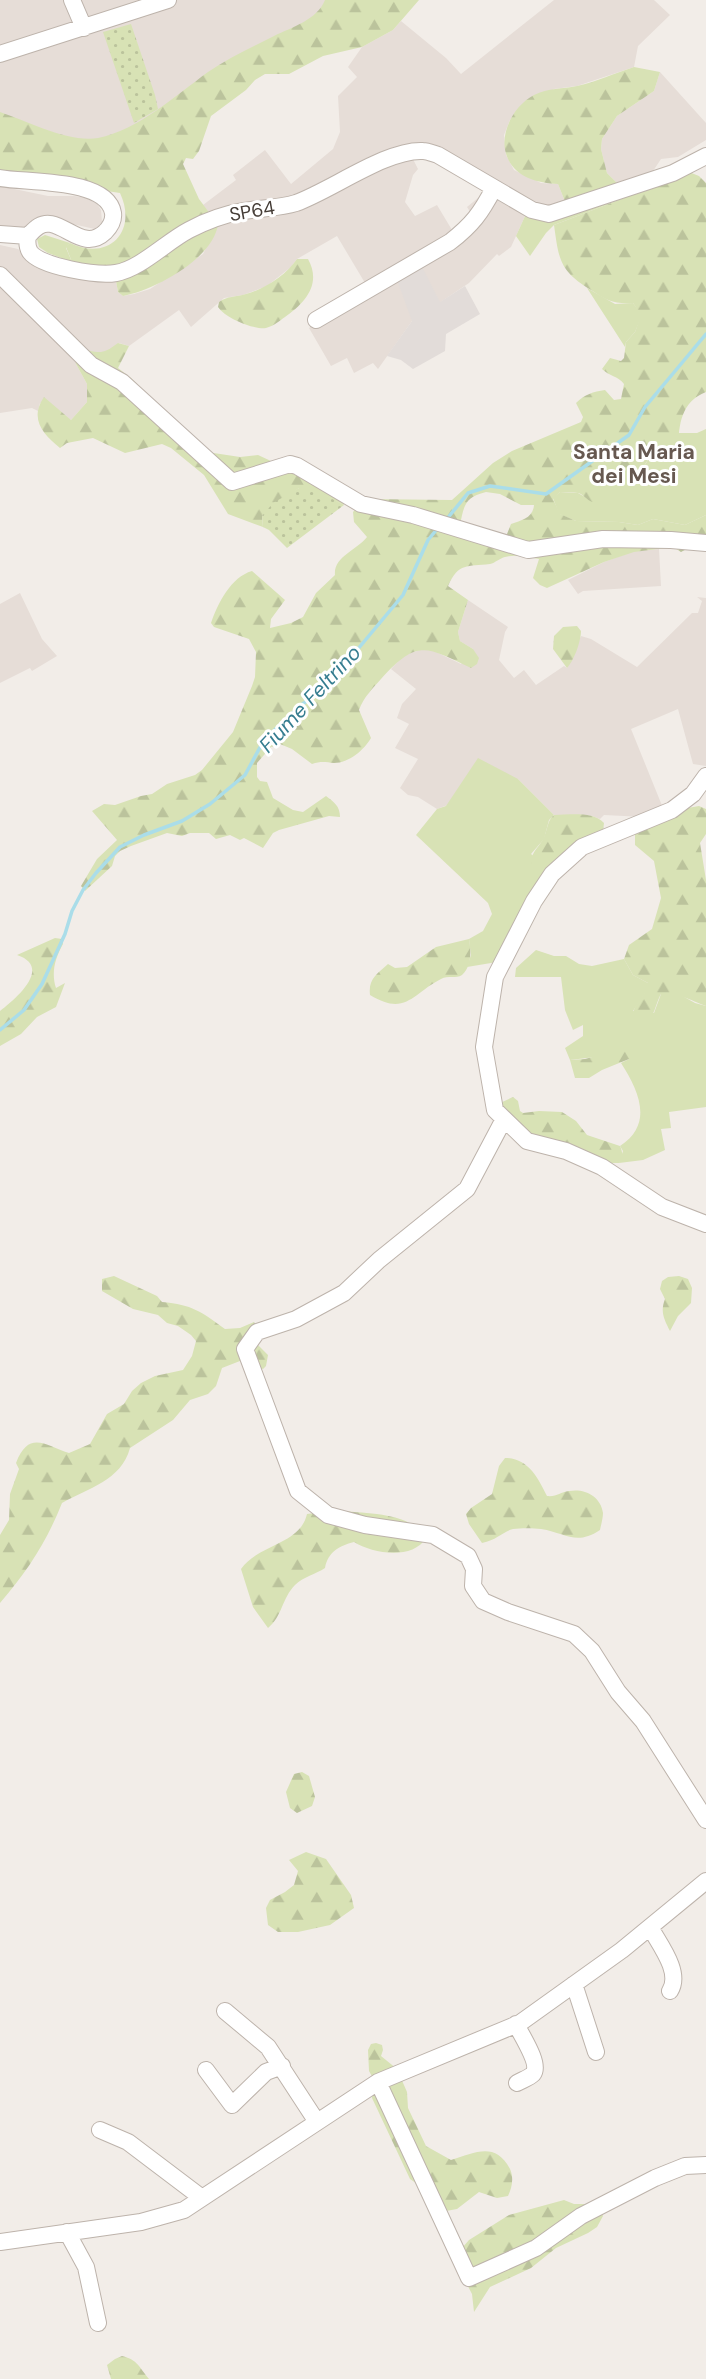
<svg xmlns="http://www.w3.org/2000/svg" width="706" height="2379" font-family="'DM Sans',sans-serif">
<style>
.residential{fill:#e6ddd7}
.industrial{fill:#e2dcd9}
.grass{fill:#d8e2b5}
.forest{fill:url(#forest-firs);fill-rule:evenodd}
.garden{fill:url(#garden-dots)}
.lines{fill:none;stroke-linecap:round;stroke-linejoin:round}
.stream{stroke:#aadde9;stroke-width:3.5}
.minor-casing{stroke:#bdb3ab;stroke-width:18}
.minor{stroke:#fff;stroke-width:16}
.labels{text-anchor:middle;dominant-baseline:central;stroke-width:6;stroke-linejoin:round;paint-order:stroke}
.street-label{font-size:19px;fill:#453d37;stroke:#fff}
.neighbourhood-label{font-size:21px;font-weight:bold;fill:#665850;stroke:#fff}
.water-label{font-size:21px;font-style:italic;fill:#357d90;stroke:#fff}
</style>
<defs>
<pattern id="forest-firs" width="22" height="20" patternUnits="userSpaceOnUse" patternTransform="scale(1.75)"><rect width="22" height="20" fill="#d8e2b5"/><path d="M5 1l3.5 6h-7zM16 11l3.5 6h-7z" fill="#bbc39c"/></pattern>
<pattern id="garden-dots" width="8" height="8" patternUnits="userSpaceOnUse" patternTransform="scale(1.75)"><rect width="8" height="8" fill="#d8e2b5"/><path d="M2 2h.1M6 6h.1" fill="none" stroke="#bbc39c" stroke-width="1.8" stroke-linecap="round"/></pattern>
</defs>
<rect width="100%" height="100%" fill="#f2ede8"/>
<!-- residential -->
<path class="residential" d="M0 0H345L98 149 0 121Z
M554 0H654L670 15 638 46 634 67 577 86 554 89 510 120 504 135 506 155 514 170 541 183 558 184 566 204 535 208 430 145 291 199 211 215 203 205 236 180 233 175 265 150 291 184 333 149 340 132 338 96 357 77 348 67 362 47 393 30 401 21 446 58 461 74Z
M660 72 706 123V140L678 157 661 159 651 174 620 186 607 173 601 149 602 139 617 116 654 91Z
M413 159 418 169 413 175 405 202 415 216 437 205 455 235 474 218 467 207 484 193 526 214 511 247 499 256 497 254 469 283 412 321 378 369 373 363 354 373 347 358 331 366 309 328 368 288 337 236 297 259 291 267 267 286 243 295 224 298 191 327 179 310 129 346 119 343 108 351 98 354 90 351 76 364 87 384V402L71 420 40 403 38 411 32 408 0 413V245L18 249 29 259 84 279 116 281 118 292 123 296 134 294 150 289 203 254 218 224 285 211 386 167Z
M0 186 48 196H74L87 198 97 204 101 210 102 222 95 229 45 218 12 233 0 231Z
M659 549 661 586 583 591 578 594 568 580 604 562 634 551Z
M20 593 42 639 57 656 32 671 30 668 0 683V604Z
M697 597 706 598V766L693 764 678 709 631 729 663 808 644 817 604 815 600 819 589 815H554L518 779 437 809 418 797 408 795 400 788 418 759 395 748 409 724 397 718 402 704 416 689 391 669 404 655 420 650 430 649 461 664 473 649 460 641 458 632 468 600 508 627 505 632 499 660 514 678 524 670 536 685 564 666 567 668 581 636 591 639 637 667 692 613H698L702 601Z"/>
<!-- industrial -->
<path class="industrial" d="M421 265 440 302 465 286 480 314 446 334 445 351 413 369 401 360 387 356 412 321 397 280Z"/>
<!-- grass -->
<path class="grass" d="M663 183 554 225 546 233 530 256 516 236 526 214Z
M45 235 70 243 66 248 72 262 48 253 39 247 37 239Z
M587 288 615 304 633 303 642 315 635 332 626 342 625 347Z
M706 429V515L685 525 653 519 638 525 619 522 576 521 559 514 553 498 560 492 578 493 594 502C619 492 639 480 651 454L678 448 677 433H697Z
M478 758 518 779 554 815 549 820 544 839 531 854 550 869 497 962 467 967 471 955 469 939 483 931 492 914 488 903 416 835 437 809 446 806Z
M536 950 554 956H566L579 964 592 966 624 959 633 975 648 983V989L633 1011 654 1013 661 994H679L695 1003 706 1006V1107L669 1112 671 1128 661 1129 665 1150 643 1160 619 1163 623 1151 620 1146C654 1124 639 1091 621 1063L629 1059 595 1057 570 1060 565 1048 583 1036V1025L573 1030 565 1010 561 977H515L516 968Z"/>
<!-- forest -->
<path class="forest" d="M325 0H419L393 30 362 47 323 56 289 74H265L255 80 246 90 211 116 199 151 193 159 186 158 183 164 199 199 211 215 123 267 111 269 72 262 66 247 70 243C109 262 138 231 120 193L0 175V112C27 121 69 143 98 138 138 130 175 96 208 72 228 58 252 47 274 36 292 27 317 20 325 0Z
M634 67 660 72 654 91 617 116 602 139 601 149 607 173 620 186 566 204 558 184C538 183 517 178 508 159 497 136 513 106 534 95 548 88 563 89 577 86 596 82 615 73 634 67Z
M684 170 699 176 706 183V392C681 402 679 424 678 448L664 458 651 454C644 470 612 508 592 502 587 500 583 494 578 493 573 492 566 492 560 492L553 499 560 514 576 521 619 522 638 525 653 519 685 525 706 515V539L681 552 673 547 634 552 604 562 547 588 540 585 533 578 539 559C528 557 517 554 505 557 500 558 495 563 490 564 467 567 459 562 448 586L468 600 458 632 460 641 473 649 479 658 477 664 471 668C426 647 418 638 381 679 372 689 364 697 359 710L371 738C364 750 349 763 334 763 325 762 321 761 312 764L292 749 280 744 271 747 257 763V777L260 781 267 782 273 798 293 810 303 812 326 796C334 802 340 806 340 817L329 816 279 830 273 833 263 848 244 838 240 840 230 835 216 839 209 833H190L182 836 167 833 131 846 120 851 115 856 112 866 85 891 81 886 97 859 117 840 92 811 104 804 115 805 141 796 152 794 167 784 195 775 202 770 233 732 252 686 255 677 256 652 249 639 214 627 211 623C218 603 231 577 252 571L285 600 271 619 270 628 291 623 303 617 316 593 335 575C333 557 357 550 367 537L354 522 353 512 365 499 452 500 493 463 512 451 581 422 583 417 576 403C585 394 593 392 605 390L614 400 621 399 624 384C618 376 609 376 602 369L610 358 621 361 624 358 626 342 635 332 641 315 633 303C614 304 607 301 591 290 560 271 559 261 554 225L663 183ZM486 492 500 494 521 505H534C533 518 522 520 511 524L505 539 460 525C464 505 465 497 486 492Z
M218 224C214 258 155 290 123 296L118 292 116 281 189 238Z
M297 259H308C322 284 305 303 285 317 279 321 274 326 266 328 254 330 225 318 218 307L219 302C227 296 236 297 246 294 265 289 286 275 297 259Z
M118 343 129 346 118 368 131 378 207 452 240 457 258 455 271 461 273 465 298 470 341 493 344 505 311 489 299 488 262 516 263 527 228 514 204 475 171 448 162 444 125 453 93 438 67 443 60 448C43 434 29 419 44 397L71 420 87 402V384L76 364 74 355 79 349C100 352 101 356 118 343Z
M577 626 581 631C581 641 574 661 567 668L553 649 554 636 563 627Z
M699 806 706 809V834L700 843 706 880V1006C687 999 683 994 661 994 654 1005 654 1032 633 1016 633 1003 647 996 648 983L633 975 624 959 629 945 652 929 661 898 654 861 635 845V833L682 809Z
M554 815C569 815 593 811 604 823L603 831 550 869 540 868 531 863C531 851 540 847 544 837 548 828 547 821 554 815Z
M55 938 62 939 63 944C55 958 51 973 56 988L65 983 56 1007 37 1017 21 1034 0 1046V1011C16 999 53 967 17 955Z
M469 939C471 950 472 966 462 975 456 979 448 975 441 979 413 993 406 1017 370 995 368 979 377 974 388 964L395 968 407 967 436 947Z
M629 1047 635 1049V1054L629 1059 602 1070 589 1078H575L570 1060 585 1059Z
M513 1097 518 1101 520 1111 523 1113 539 1111 562 1112 576 1121 587 1135 620 1146C623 1152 623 1158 619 1163H607L531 1137 500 1108V1103Z
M114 1276 157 1296 162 1302C193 1305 200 1311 225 1329L240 1328 254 1322 258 1329 254 1341 268 1355 266 1366 263 1369 240 1361 222 1368 216 1386 208 1394 190 1400 173 1420 130 1448C121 1481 88 1488 62 1503 47 1541 27 1572 0 1603V1535L9 1520 10 1494 19 1469 16 1463C29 1429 46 1446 69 1453L90 1444 107 1414 124 1404 132 1391 141 1383 155 1376 183 1370 192 1356 196 1341 191 1335 178 1326 167 1323 158 1315 133 1309 102 1291V1279Z
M679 1276 688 1279 692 1288 691 1303 678 1316 670 1331C664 1319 660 1312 665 1299L660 1289 662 1281 668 1277Z
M505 1458C528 1458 538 1478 547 1496 557 1497 560 1492 569 1491 584 1488 601 1496 603 1513 603 1518 601 1525 600 1530 576 1546 566 1533 541 1529 533 1528 521 1528 513 1529 502 1532 497 1540 482 1543L469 1524 466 1514 471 1508 492 1494 499 1466Z
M338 1510C366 1515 408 1510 426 1538 413 1560 373 1554 354 1542 339 1546 328 1552 325 1568 316 1574 303 1577 295 1585 282 1598 282 1617 268 1628L253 1607 241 1569C258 1544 300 1545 307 1514Z
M302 1772 309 1776 315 1797 312 1806 297 1813 290 1808 286 1792 294 1774Z
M306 1852 326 1859 351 1895 354 1908 330 1925 298 1932H278L268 1925 266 1908 270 1900 285 1892 294 1885 298 1871 289 1860Z
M376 2043 382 2045 383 2050 381 2056 397 2069 407 2092 408 2108 426 2146 451 2160C475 2153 495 2141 510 2169 514 2178 512 2188 508 2196L497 2198 479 2192 457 2209 446 2211 423 2188 410 2179 372 2098 374 2080 369 2071 368 2050 371 2044Z
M564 2200 574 2204H599L603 2216 597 2227 588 2233 556 2248 531 2268 490 2287 474 2312 472 2294 461 2273 462 2248 469 2240 509 2215Z
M122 2356C138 2360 139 2367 149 2379H111L107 2365 115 2359Z"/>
<!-- garden -->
<path class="garden" d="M131 24 155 95 158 109 134 123 103 32Z
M299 488H311L344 505 287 548 269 530 263 527 262 516 273 503Z"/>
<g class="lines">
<!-- stream -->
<path class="stream" d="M446 520 468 493 490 486 546 494 629 435 645 407 706 334
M0 1030 24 1010 42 984 65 934 72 911 83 890 96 873 120 847 144 835 182 821 210 804 245 775 264 740 300 706 327 686 403 595 428 540 438 528"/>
<defs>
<path id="minor" d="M72 0 84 28
M0 54 168 0
M0 178C27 183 107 178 113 213 114 220 110 227 105 232 86 250 70 228 51 224 40 222 34 230 28 236 27 241 27 247 30 252 41 267 98 276 116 273 140 269 166 242 189 230 206 221 225 214 244 211 261 208 280 208 296 203 332 190 387 149 423 151 428 151 434 154 438 155L532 210 549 214 673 173 706 156
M0 234 28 236
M0 275 91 365 122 382 232 482 290 464 297 466 361 504 413 515 528 550 603 539 671 540 706 543
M316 320 450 242C472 225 481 213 494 188
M706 776 693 794 672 810 582 847 552 874 534 901 495 977 484 1047 495 1110 527 1141 566 1151 602 1167 662 1207 706 1224
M504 1119 467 1189 379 1260 344 1293 296 1319 257 1332 245 1349 298 1491 328 1515 365 1525 433 1535 468 1556 474 1569 473 1586 483 1601 508 1612 574 1634 592 1651 618 1692 643 1721 706 1820
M650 1927C659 1944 682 1972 670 1991
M574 1984 596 2052
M225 2011 268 2047 317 2122
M516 2024C521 2035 541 2064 533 2074 529 2078 522 2080 517 2083
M206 2070 232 2105 266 2072 282 2066
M378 2082 469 2278 536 2248 581 2216 655 2178 685 2166 706 2165
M100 2130 128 2142 202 2198
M67 2232 86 2267 98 2323
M0 2242 141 2222 184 2210 378 2082 520 2023 622 1950 706 1881"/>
</defs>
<!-- minor casing -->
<use href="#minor" class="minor-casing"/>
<!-- minor -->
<use href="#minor" class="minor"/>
</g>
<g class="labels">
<!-- street labels -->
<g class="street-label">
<text transform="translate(252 211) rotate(-10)">SP64</text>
</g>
<!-- neighbourhood labels -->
<g class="neighbourhood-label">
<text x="634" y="452">Santa Maria<tspan x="634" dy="24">dei Mesi</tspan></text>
</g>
<!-- water labels -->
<g class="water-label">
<text transform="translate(310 699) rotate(-47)">Fiume Feltrino</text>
</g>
</g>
</svg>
